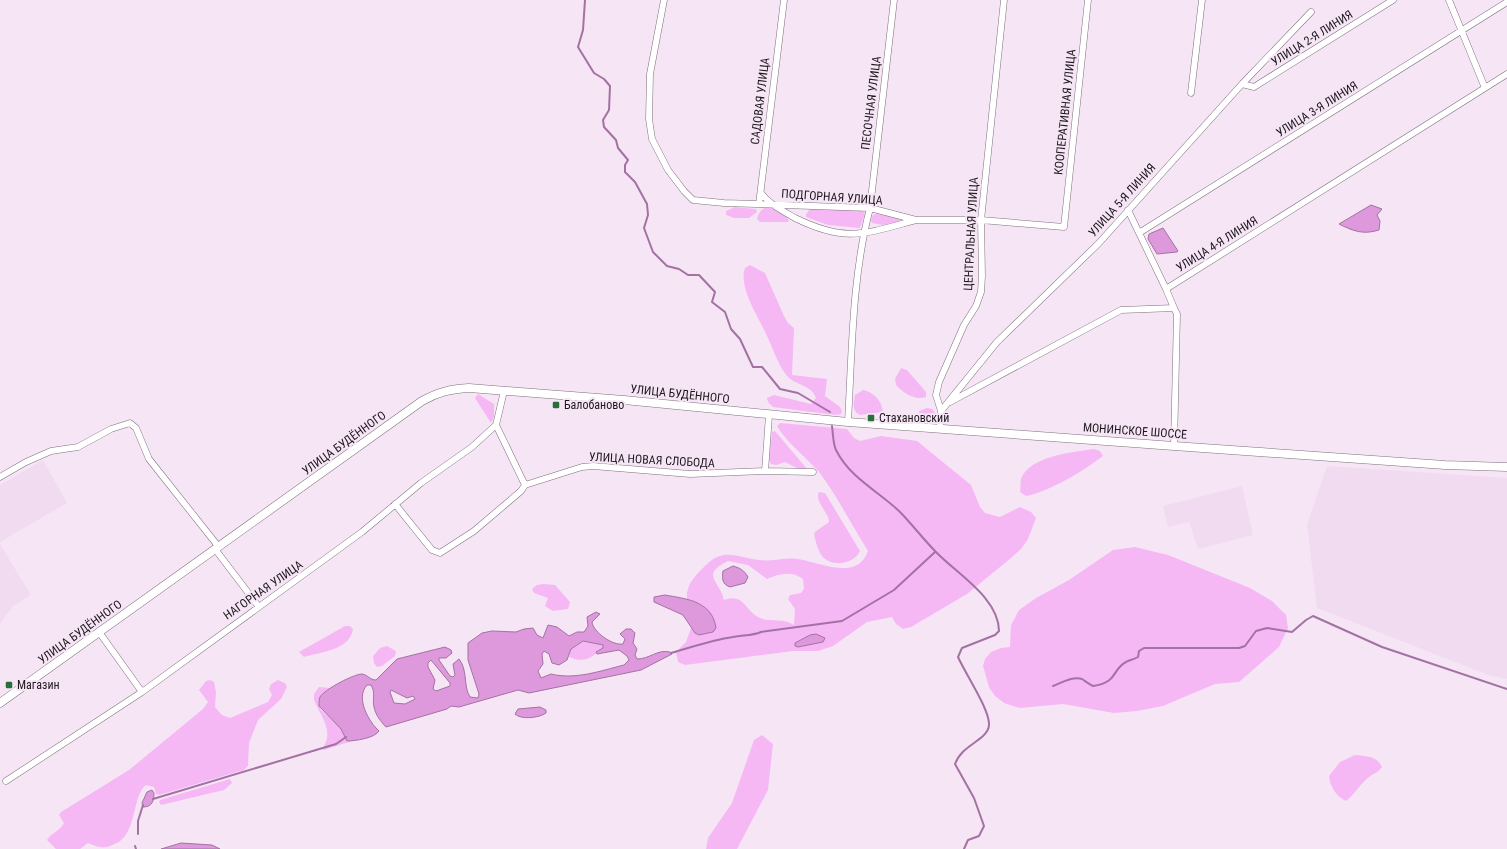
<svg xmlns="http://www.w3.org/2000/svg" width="1507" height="849" font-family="'Roboto Condensed',sans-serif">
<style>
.built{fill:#f1dbf0}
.green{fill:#f5b8f5;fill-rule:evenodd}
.water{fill:#dd99dc;stroke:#a372a3;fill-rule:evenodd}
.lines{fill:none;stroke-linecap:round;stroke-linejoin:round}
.stream{stroke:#a372a3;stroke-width:2}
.street-casing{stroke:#7e707d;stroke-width:7}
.secondary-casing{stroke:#7e707d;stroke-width:9}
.street{stroke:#fff;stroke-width:6}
.secondary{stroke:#fff;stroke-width:8}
.poi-dot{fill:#296f3b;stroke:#f6e6f5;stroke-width:1.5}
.labels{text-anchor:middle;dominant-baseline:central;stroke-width:4;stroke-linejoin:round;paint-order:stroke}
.street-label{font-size:12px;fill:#1d181d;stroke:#f6e6f5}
.poi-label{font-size:12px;fill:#1d181d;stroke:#f6e6f5;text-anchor:start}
</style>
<rect width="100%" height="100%" fill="#f6e6f5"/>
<!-- built -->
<path class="built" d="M43 460 67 503 0 542V485Z
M1327 466 1507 478V679L1488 675 1317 608 1307 525Z
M1242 486 1253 535 1198 549 1189 522 1168 527 1163 506Z
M0 544 31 595 13 606 0 624Z"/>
<!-- green -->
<path class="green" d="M735 207 756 209 757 212 749 218H734L726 215V211Z
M766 207C774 208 788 214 789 222H760L757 219C758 213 761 210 766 207Z
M810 209 861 210 865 213 860 228 828 225 806 217V214Z
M878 213 907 220 883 225 872 223 871 220 873 215Z
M750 265 765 273 784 316 788 323 794 328 792 375 827 379 825 396 840 407 842 411 841 414 835 415 773 407 768 402 767 398 774 395 811 404 816 398C812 385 795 385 787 376 777 363 773 348 766 334 758 316 738 287 745 268Z
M901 368 907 370 926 392V397C915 401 902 392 896 385L895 379Z
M863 390C874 392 882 401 883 412L860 415C851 411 854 403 855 395Z
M478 394 494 404V417L491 423 475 398Z
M927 408 932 409 936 414 933 417 924 419 920 417 919 411Z
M780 423 847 429 854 438 860 441 881 436 917 441 971 485 980 507 985 513 1000 517 1020 507 1031 512 1036 518 1028 539 1021 549 1005 563 967 594 911 627 903 629 896 624 892 617 867 622 833 646 818 651H794L685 665 678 662 676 652 686 642 691 628 699 635 713 632 704 606 687 599C686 588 691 581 698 573 704 567 710 560 717 557 731 551 745 559 759 560 772 562 785 557 798 559 820 562 857 582 868 551L865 546C850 522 835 493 819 472 807 458 786 442 777 426ZM728 561 748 565 767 579C778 574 792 570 803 579L804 589 801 593 790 595 788 599 795 609 794 625C783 617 769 623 758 617 744 609 744 593 724 600 721 582 699 575 728 561Z
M775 431 807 469 803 471 785 462 776 465 771 464 769 460 772 432Z
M1094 449 1100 451 1103 456C1083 471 1051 491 1026 496L1020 492C1021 488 1020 483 1021 479 1029 456 1073 452 1094 449Z
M819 492 825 493 860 551C854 564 832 568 822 556 818 551 816 542 814 535L815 532 829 522C829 512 814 502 819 492Z
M1135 547 1168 555 1250 588 1272 601 1286 615 1288 628 1279 647 1239 682 1215 684 1163 706 1137 711 1114 713 1063 704 1020 708 1004 703 995 696 989 687 983 666 985 659 991 652 1001 648 1010 647 1011 625 1019 610 1036 598 1069 580 1113 550Z
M543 584 555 585 570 602 568 609 553 611 545 606 548 598 534 593 532 589 537 585Z
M345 626H350L353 629C350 650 321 652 304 657L299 652Z
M583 641 603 645V648C592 657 586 664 569 657L571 649Z
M387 646 396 651 395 656 382 666 377 667 374 663 373 656 380 648Z
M210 680 214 682 216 692 215 707 222 715 230 718 268 702 272 695 269 689 271 684 278 680 285 683 287 687 281 699 258 720 249 743 248 766 244 770 159 795 156 794 154 787 146 785C133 794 137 829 119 842 105 849 102 849 88 843L80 849H56L47 840C51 833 60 831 64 823L59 815 61 812 129 770 203 709 208 702 199 690 206 681Z
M319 687 330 688C323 694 315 700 321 710L342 729 347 741H352L324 750 322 749C335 732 321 717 314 700V694Z
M762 735 773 744 768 790 737 849H706L708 838 732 803 754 740Z
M1355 755C1366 756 1377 756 1382 767 1378 773 1374 773 1369 777 1360 784 1355 794 1346 801 1337 797 1330 787 1329 776L1340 762Z
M230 779 232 783 224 790 161 805 159 802 160 800Z"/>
<!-- water -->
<path class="water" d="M1371 205 1382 209 1377 215 1380 221 1379 230C1363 235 1353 231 1339 224Z
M1163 228 1178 251 1177 252 1157 254 1148 239 1149 234Z
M733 566C740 568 744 570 748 577L745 583 730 587C722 584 722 579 723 571Z
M665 595C687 599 712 601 716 628L713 632 699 635 695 633 683 615 654 602V597Z
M596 612 600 614 592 622C593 632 613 646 623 644L625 639 620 634 626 629H631L635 633 633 643 637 649 635 655 637 659C650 659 657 649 670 652L672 654 641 670 529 693 518 690 459 707 451 706 447 709 386 727C381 722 375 714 374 707 372 699 376 693 371 685H367C355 698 369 722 379 731 375 738 355 741 347 741L341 729 319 706C319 703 319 699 320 697 325 689 354 674 362 674 368 675 370 680 376 680L397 659 445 647 451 650 452 653 446 658H439V660L450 676 453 677 455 675 453 664 459 659C468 670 463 686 470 697L478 698 479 694 468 660V643L482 633 492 631 516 632 524 629 533 628 537 635 543 638 548 625 557 627 569 636 577 632H584L588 626 587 617ZM583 641 603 645V648L596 652 597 654 619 650 627 656 629 660 624 665C600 671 575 680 551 674L541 678 538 671 543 664 542 654 544 651 549 654 552 663 559 665 567 660 571 649ZM431 660 450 683V686L436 691 433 689 435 680 428 667V663ZM391 690 407 698 413 696 415 699 405 704 394 703 390 692Z
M816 634 825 638 823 642 798 647 795 646V643L810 635Z
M540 707 546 710V713C539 718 521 720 515 714L518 709Z
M152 790 154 793C154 801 152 807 143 807L142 803 147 792Z
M181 843 212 845 220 849H161Z"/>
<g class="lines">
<!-- stream -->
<path class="stream" d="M585 0 583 30 578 47 594 73 604 79 610 86 609 110 603 120 604 127 616 140 618 148 628 160 625 165V172L635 182 647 204 648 215 644 228 653 252 667 266 679 269 688 275H699L715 292 712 302 725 312 731 329 740 339 753 367H762L780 389 798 393 830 412
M832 426C833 433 833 444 836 450 850 478 878 491 899 511 912 524 923 539 936 552 957 574 999 598 999 631L995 635 962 648 958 657C965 673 990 710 989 725 989 729 986 733 983 736 973 745 960 750 955 764L974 798 984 826 979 836 968 840 964 849
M671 653C692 647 712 640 733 637 743 635 752 636 761 632L842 621 894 590 935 552
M1053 686C1061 683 1072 676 1082 679 1085 681 1089 684 1093 686 1119 682 1111 670 1126 662 1129 660 1133 660 1138 657L1139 651 1144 648H1239L1245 646 1256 631 1267 628 1292 632 1306 620 1313 616 1382 647 1507 689
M153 799 326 747 336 744 346 737
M138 834V821L143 805
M135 846 136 849"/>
<defs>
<path id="street" d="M664 0 650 74 649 119 652 139 668 170 684 191 693 200 724 203 870 208 916 220H981L1064 227 1088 0
M1449 0 1485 88
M1242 84 1254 87 1393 0
M1191 93 1202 0
M761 193C769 204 783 211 795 218 846 243 864 234 916 220
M759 204 784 0
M1128 210 1166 289
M1139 233 1507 2
M950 402 1121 310 1174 308 1166 289 1507 74
M941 411 936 395 939 382 964 325 976 306 981 292 982 276 981 220 1004 0
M848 422C852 351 852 277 870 208L894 0
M496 425 525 485
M940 429 941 411 997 342 1099 243 1242 84 1311 12
M1174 446 1177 314 1174 308
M765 471 769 415
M0 477 26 462 51 451 78 447 111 429 130 423 136 428 149 459 218 546
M395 504 432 550 440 553 474 531 521 491 525 485 582 467 593 466 690 474 765 471 813 472
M215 549 259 607
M99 632 142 692
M6 781 142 692 362 532 421 483 472 447 496 425 504 391"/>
<path id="secondary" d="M0 703 422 401C438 392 451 389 469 388L624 400 848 422 1174 446 1445 465 1507 467"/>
</defs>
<!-- street casing -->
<use href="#street" class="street-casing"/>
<!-- secondary casing -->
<use href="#secondary" class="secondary-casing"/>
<!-- street -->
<use href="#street" class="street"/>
<!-- secondary -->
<use href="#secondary" class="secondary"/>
</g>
<!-- markers -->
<g class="poi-dot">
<rect x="552" y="401" width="8" height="8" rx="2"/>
<rect x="867" y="414" width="8" height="8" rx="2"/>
<rect x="5" y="681" width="8" height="8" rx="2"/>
</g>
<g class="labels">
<!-- street labels -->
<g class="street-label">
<text transform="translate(1312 38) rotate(-32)">УЛИЦА 2-Я ЛИНИЯ</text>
<text transform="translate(760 101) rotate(-83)">САДОВАЯ УЛИЦА</text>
<text transform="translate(871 103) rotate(-83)">ПЕСОЧНАЯ УЛИЦА</text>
<text transform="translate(1317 109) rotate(-32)">УЛИЦА 3-Я ЛИНИЯ</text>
<text transform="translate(1065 112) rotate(-84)">КООПЕРАТИВНАЯ УЛИЦА</text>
<text transform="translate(832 197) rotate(4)">ПОДГОРНАЯ УЛИЦА</text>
<text transform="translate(1122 200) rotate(-48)">УЛИЦА 5-Я ЛИНИЯ</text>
<text transform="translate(971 234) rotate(-87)">ЦЕНТРАЛЬНАЯ УЛИЦА</text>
<text transform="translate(1217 244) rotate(-32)">УЛИЦА 4-Я ЛИНИЯ</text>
<text transform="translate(680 394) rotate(6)">УЛИЦА БУДЁННОГО</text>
<text transform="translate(1135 431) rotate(4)">МОНИНСКОЕ ШОССЕ</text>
<text transform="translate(344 443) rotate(-36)">УЛИЦА БУДЁННОГО</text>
<text transform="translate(652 460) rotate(3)">УЛИЦА НОВАЯ СЛОБОДА</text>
<text transform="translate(263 590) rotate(-35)">НАГОРНАЯ УЛИЦА</text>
<text transform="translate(80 632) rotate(-36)">УЛИЦА БУДЁННОГО</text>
</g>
<!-- poi labels -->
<g class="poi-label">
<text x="564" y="405">Балобаново</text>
<text x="879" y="418">Стахановский</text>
<text x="17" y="685">Магазин</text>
</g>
</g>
</svg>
